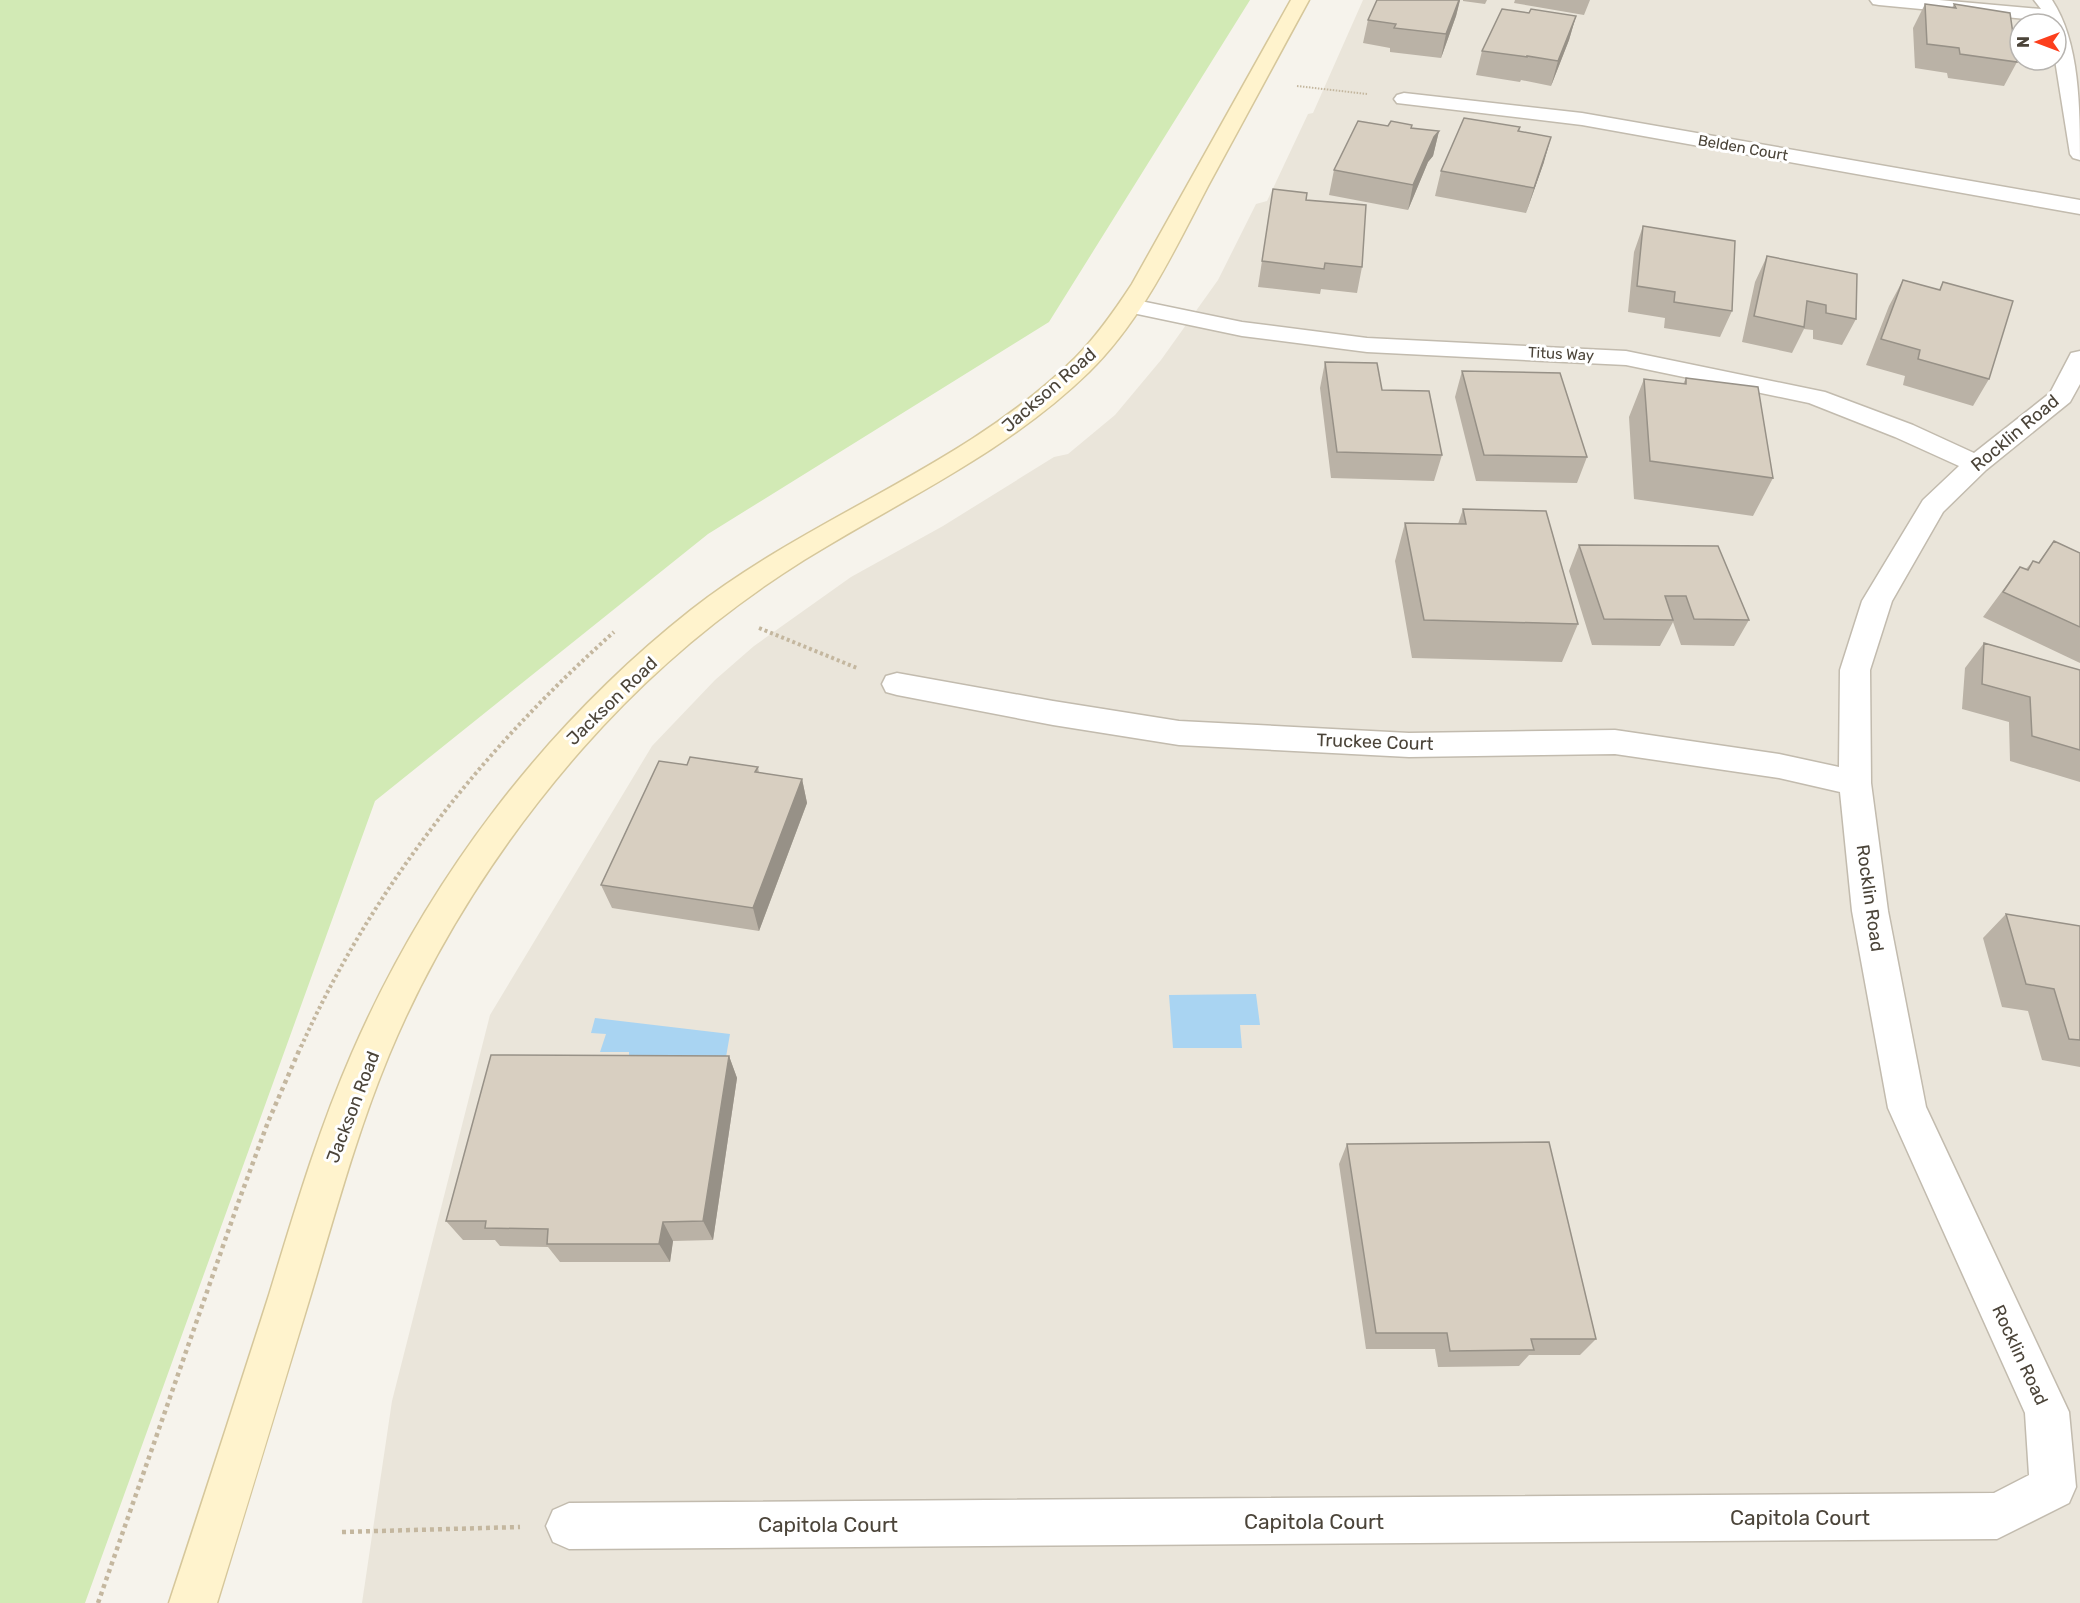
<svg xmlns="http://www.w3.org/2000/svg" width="2080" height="1603" font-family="Rubik,sans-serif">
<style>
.residential{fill:#eae5da;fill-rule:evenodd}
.green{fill:#d2eab5}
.water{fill:#a9d4f2}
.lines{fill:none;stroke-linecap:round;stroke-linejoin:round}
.street-casing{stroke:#c2bbae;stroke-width:3}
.secondary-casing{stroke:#d6c79b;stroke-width:3}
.path-far2{stroke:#c4b79f;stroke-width:2;stroke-dasharray:1.5 1.5;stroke-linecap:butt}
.path-far1{stroke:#c4b79f;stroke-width:4;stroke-dasharray:3 3;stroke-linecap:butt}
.path{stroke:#c4b79f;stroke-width:4.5;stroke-dasharray:4 4;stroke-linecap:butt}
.street{fill:#fff;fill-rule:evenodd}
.secondary{fill:#fff3cd;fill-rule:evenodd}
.wall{fill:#bab2a6}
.shaded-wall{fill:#979187}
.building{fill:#d8cfc1;stroke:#979187;stroke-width:1.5}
.labels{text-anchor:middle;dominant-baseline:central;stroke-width:6;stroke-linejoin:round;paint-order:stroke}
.far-street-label{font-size:15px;fill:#4b4439;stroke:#fff}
.street-label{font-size:18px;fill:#4b4439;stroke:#fff}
.near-street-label{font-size:21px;fill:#4b4439;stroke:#fff}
</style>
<rect width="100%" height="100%" fill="#f6f3ec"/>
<!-- residential -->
<path class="residential" d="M1363 0H2080V1603H362L392 1401 490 1015 652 746 715 680 754 646 851 577 943 526 1054 457 1068 454 1115 415 1161 360 1218 280 1256 204 1267 201 1308 114 1313 113ZM2020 24H2056V60H2020Z"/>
<!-- green -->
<path class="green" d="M0 0H1250L1049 322 708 534 375 801 85 1603H0Z"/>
<!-- water -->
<path class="water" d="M1256 994 1260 1025H1240L1242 1048H1173L1169 995Z
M595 1018 730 1034 726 1057H629V1052H600L606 1034 591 1033Z"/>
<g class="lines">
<defs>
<path id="street" d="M1870 0H1939L2041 9 2034 0H2052C2080 42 2080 110 2080 160L2073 158 2070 154 2055 60 2056 24H2048L2047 21 1879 5 1873 4Z
M1404 93 1582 113 2080 200V214L1582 125 1397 103 1394 99 1397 95Z
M1131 299 1242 322 1367 338 1626 351 1825 392 1913 425 1974 453 2050 393 2071 353 2080 351V384L2070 402 1986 470 1943 512 1892 601 1870 670 1871 783 1888 911 1926 1107 2069 1412 2076 1487 2069 1503 1997 1539 569 1549 553 1542 546 1526 553 1510 569 1503 1994 1493 2029 1475 2025 1413 1888 1108 1852 911 1840 792 1779 778 1615 754 1409 757 1179 745 1053 725 897 695 886 692 882 684 886 676 897 673 1053 701 1179 721 1409 733 1615 730 1779 754 1839 767 1840 670 1862 601 1923 500 1959 466 1895 437 1809 403 1626 365 1367 352 1242 336 1123 311 1119 306 1123 301Z"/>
<path id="secondary" d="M1291 0H1309C1275 62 1242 124 1208 186 1174 251 1142 320 1089 372 1006 453 901 500 804 560 721 612 646 676 582 749 503 839 435 944 389 1055 357 1132 335 1214 311 1294 280 1397 249 1500 217 1603H169C203 1500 236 1398 269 1295 294 1213 318 1131 352 1053 427 881 543 727 691 610 812 515 965 467 1075 358 1097 336 1115 310 1132 284Z"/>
</defs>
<!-- street casing -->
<use href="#street" class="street-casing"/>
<!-- secondary casing -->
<use href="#secondary" class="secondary-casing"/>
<!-- path-far2 -->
<path class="path-far2" d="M1297 86 1367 94"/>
<!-- path-far1 -->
<path class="path-far1" d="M759 628 857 668
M301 1047C372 888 484 748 614 632"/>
<!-- path -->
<path class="path" d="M342 1532 520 1527
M98 1603 237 1206 268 1122 301 1046"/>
<!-- street -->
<use href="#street" class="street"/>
<!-- secondary -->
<use href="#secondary" class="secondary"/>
</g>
<!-- wall -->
<path class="wall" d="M1377 0H1460L1456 16 1441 58 1390 52V48L1363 43 1368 20Z
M1463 0H1487L1485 4 1463 1Z
M1515 0H1590L1584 15 1514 3Z
M1925 4 1952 8 1954 4 2017 62 2004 86 1948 78 1947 73 1915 68 1913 28Z
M1529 13 1576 16 1569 40 1551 86 1521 80 1520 82 1476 75 1482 51Z
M1388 126 1439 131 1433 156 1428 162 1408 210 1329 195 1334 170Z
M1520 127 1519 132 1544 162 1526 213 1435 196 1441 171Z
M1306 200 1362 267 1357 293 1321 289 1320 294 1258 287 1262 261Z
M1643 226 1732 311 1720 337 1664 328 1665 318 1628 312 1634 252Z
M1767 256 1856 319 1842 345 1813 339V330L1804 329 1792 353 1742 342 1755 282Z
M1903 280 1939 290 1943 282 1989 379 1973 406 1903 385 1905 376 1866 365 1889 306Z
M1325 362 1382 390 1442 455 1434 481 1331 478 1320 388Z
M1462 371 1587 457 1577 483 1476 481 1455 397Z
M1686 378 1773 478 1753 516 1634 499 1629 417 1644 379 1683 384Z
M1463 509 1578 624 1562 662 1412 658 1395 561 1405 523 1458 524Z
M2054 541 2080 553V663L1983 617 2020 567 2026 569 2033 561 2038 563Z
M1579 545 1749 620 1734 646 1681 645 1673 622 1660 646 1592 645 1569 571Z
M1984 643 2080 670V782L2010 761 2009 722 1962 709 1965 668Z
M687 765 758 767 759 773 802 779 807 803 759 931 612 908 601 885Z
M2006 914 2080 926V1067L2042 1060 2028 1011 2002 1007 1983 938Z
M729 1056 737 1078 713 1240 673 1241 670 1262H560L548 1247 500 1246 495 1240H463L446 1221Z
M1347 1144 1596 1339 1580 1355H1529L1519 1366 1438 1367 1435 1349H1366L1339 1164Z"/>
<!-- shaded-wall -->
<path class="shaded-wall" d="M1459 0H1460L1456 16 1441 58 1446 34Z
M1576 16 1569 40 1551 86 1558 61Z
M1439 131 1433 156 1428 162 1408 210 1413 185 1434 137Z
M1551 137 1544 162 1526 213 1534 188Z
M802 779 807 803 759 931 753 908Z
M729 1056 737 1078 713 1240 703 1221Z
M663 1222 673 1241 670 1262 659 1244Z"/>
<!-- building -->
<path class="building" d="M1377 0H1459L1446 34 1394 28 1396 24 1368 20Z
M1925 4 1956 8 1954 4 2010 13 2017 62 1960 54 1959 48 1927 44Z
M1502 9 1529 13 1531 9 1576 16 1558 61 1527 56V57L1482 51Z
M1464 118 1520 127 1518 131 1551 137 1534 188 1441 171Z
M1358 121 1388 126 1391 121 1412 125 1411 128 1439 131 1434 137 1413 185 1334 170Z
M1273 189 1307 193 1306 200 1366 205 1362 267 1325 263 1324 269 1262 261Z
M1643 226 1735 241 1732 311 1674 302 1675 292 1637 286Z
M1767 256 1857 274 1856 319 1826 313V305L1807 301 1804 327 1754 316Z
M1903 280 1940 290 1943 282 2013 301 1989 379 1918 359 1920 350 1881 339Z
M1325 362 1377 363 1382 390 1429 391 1442 455 1337 452Z
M1462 371 1560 373 1587 457 1484 455Z
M1686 378 1758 387 1773 478 1650 461 1644 379 1686 384Z
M1463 509 1546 511 1578 624 1424 620 1405 523 1466 524Z
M2054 541 2080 553V627L2003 592 2020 567 2028 570 2033 561 2039 563Z
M1579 545 1718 546 1749 620 1694 619 1686 596H1665L1673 620 1604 619Z
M1984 643 2080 670V750L2032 736 2030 697 1982 684Z
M690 757 758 767 755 772 802 779 753 908 601 885 659 761 687 765Z
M2006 914 2080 926V1040L2069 1039 2054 989 2026 984Z
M491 1055 729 1056 703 1221 663 1222 659 1244H547L548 1229 485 1228 486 1221H446Z
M1549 1142 1596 1339H1531L1534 1350 1450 1351 1447 1333H1376L1347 1144Z"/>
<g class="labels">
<!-- far-street labels -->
<g class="far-street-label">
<text transform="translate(1743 148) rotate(10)">Belden Court</text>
<text transform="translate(1561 354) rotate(3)">Titus Way</text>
</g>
<!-- street labels -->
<g class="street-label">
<text transform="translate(1049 390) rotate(-41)">Jackson Road</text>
<text transform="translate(2015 433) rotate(-40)">Rocklin Road</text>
<text transform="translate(612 701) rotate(-44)">Jackson Road</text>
<text transform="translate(1375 742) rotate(2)">Truckee Court</text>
<text transform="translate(1870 898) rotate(82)">Rocklin Road</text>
<text transform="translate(353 1107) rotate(-69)">Jackson Road</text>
<text transform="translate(2020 1355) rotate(65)">Rocklin Road</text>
</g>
<!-- near-street labels -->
<g class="near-street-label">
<text x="1800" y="1517">Capitola Court</text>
<text x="1314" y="1521">Capitola Court</text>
<text x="828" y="1524">Capitola Court</text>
</g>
</g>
<!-- north arrow -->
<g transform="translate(2038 42) rotate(270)"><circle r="28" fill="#ffffff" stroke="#b7b4b0" stroke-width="1.5"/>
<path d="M0-4.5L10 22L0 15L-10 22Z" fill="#fc3f1d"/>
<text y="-9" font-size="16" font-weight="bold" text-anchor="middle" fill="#4b4439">N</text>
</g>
</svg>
